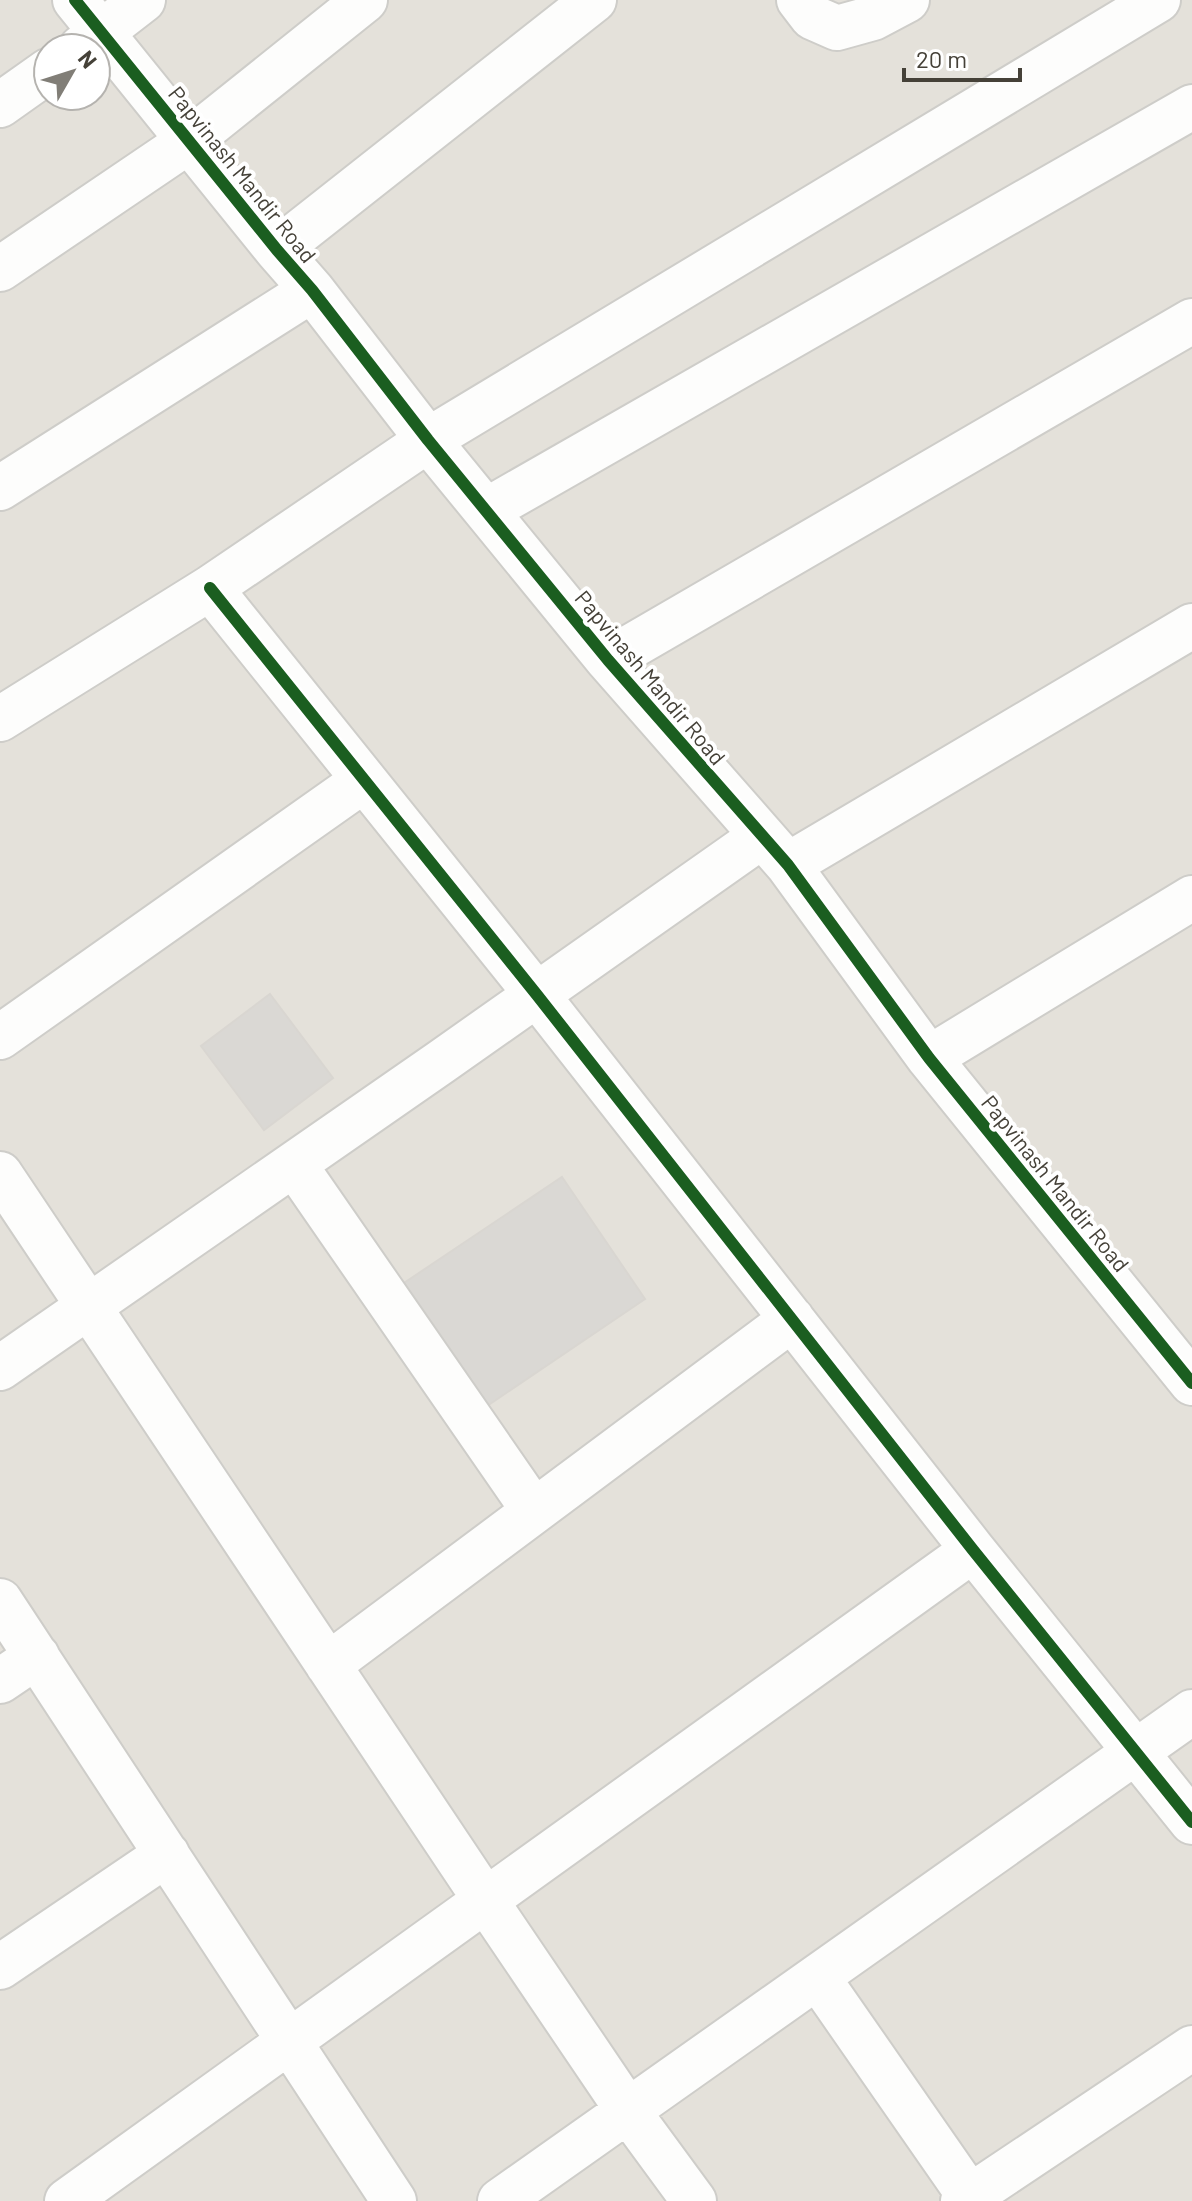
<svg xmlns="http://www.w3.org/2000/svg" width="1192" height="2201" font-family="Barlow,sans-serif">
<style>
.residential{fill:#e4e1da;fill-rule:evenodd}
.building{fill:#dad8d4;stroke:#d9d6d1;stroke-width:2}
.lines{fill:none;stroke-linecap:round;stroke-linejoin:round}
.minor-casing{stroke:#cecdc9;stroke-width:48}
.minor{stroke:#fdfdfc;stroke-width:44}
.cycleway-casing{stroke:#fff;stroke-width:17}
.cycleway{stroke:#1b5e20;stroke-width:12}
.labels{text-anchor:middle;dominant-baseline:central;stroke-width:8;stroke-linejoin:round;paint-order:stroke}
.street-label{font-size:22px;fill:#454138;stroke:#fff}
</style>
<rect width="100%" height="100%" fill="#f1efeb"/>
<!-- residential -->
<path class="residential" d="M0 0H1192V2201H0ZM48 48H96V96H48Z"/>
<!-- building -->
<path class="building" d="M270 994 333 1078 264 1130 201 1046Z
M562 1177 645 1299 481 1410 398 1287Z"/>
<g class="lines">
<defs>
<path id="minor" d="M75 0 277 250 312 290 428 440 608 660 788 865 929 1058 1192 1383
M799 0 812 17 837 28 873 18 907 0
M81 48 143 0
M0 105 48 71
M277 250 594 0
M0 269 189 141 365 0
M0 488 312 290
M487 510 1192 107
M210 588 537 995 973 1550 1192 1822
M608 660 1192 321
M0 719 210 588 428 440 1158 0
M788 865 1192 626
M0 1037 364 780
M929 1058 1192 898
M294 1164 534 1511
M0 1174 486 1901 628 2111 694 2201
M0 1368 441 1062 762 836
M0 1601 394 2201
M328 1665 792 1319
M0 1681 37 1656
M0 1967 167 1854
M818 1978 973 2201
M67 2201 973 1550
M500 2201 1192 1712
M963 2201 1192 2048"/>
</defs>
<!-- minor casing -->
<use href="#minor" class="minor-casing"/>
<!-- minor -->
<use href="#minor" class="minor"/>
<defs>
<path id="cycleway" d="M75 0 277 250 312 290 428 440 608 660 788 865 929 1058 1192 1383
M210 588 537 995 973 1550 1192 1822"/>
</defs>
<!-- cycleway casing -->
<use href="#cycleway" class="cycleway-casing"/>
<!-- cycleway -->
<use href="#cycleway" class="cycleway"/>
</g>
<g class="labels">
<!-- street labels -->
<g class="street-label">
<text transform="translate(243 174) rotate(51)">Papvinash Mandir Road</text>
<text transform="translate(651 677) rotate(50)">Papvinash Mandir Road</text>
<text transform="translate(1056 1183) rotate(51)">Papvinash Mandir Road</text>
</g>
</g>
<!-- north arrow -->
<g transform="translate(72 72) rotate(51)"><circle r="38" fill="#ffffff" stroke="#b5b3af" stroke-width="2"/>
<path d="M0-6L14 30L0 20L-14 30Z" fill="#817e77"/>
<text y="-12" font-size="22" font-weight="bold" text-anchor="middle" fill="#454138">N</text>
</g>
<!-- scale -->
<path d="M904 68v12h116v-12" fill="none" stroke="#454138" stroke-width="4"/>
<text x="916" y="68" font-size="24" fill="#454138" stroke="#ffffff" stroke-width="6" paint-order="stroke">20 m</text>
</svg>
